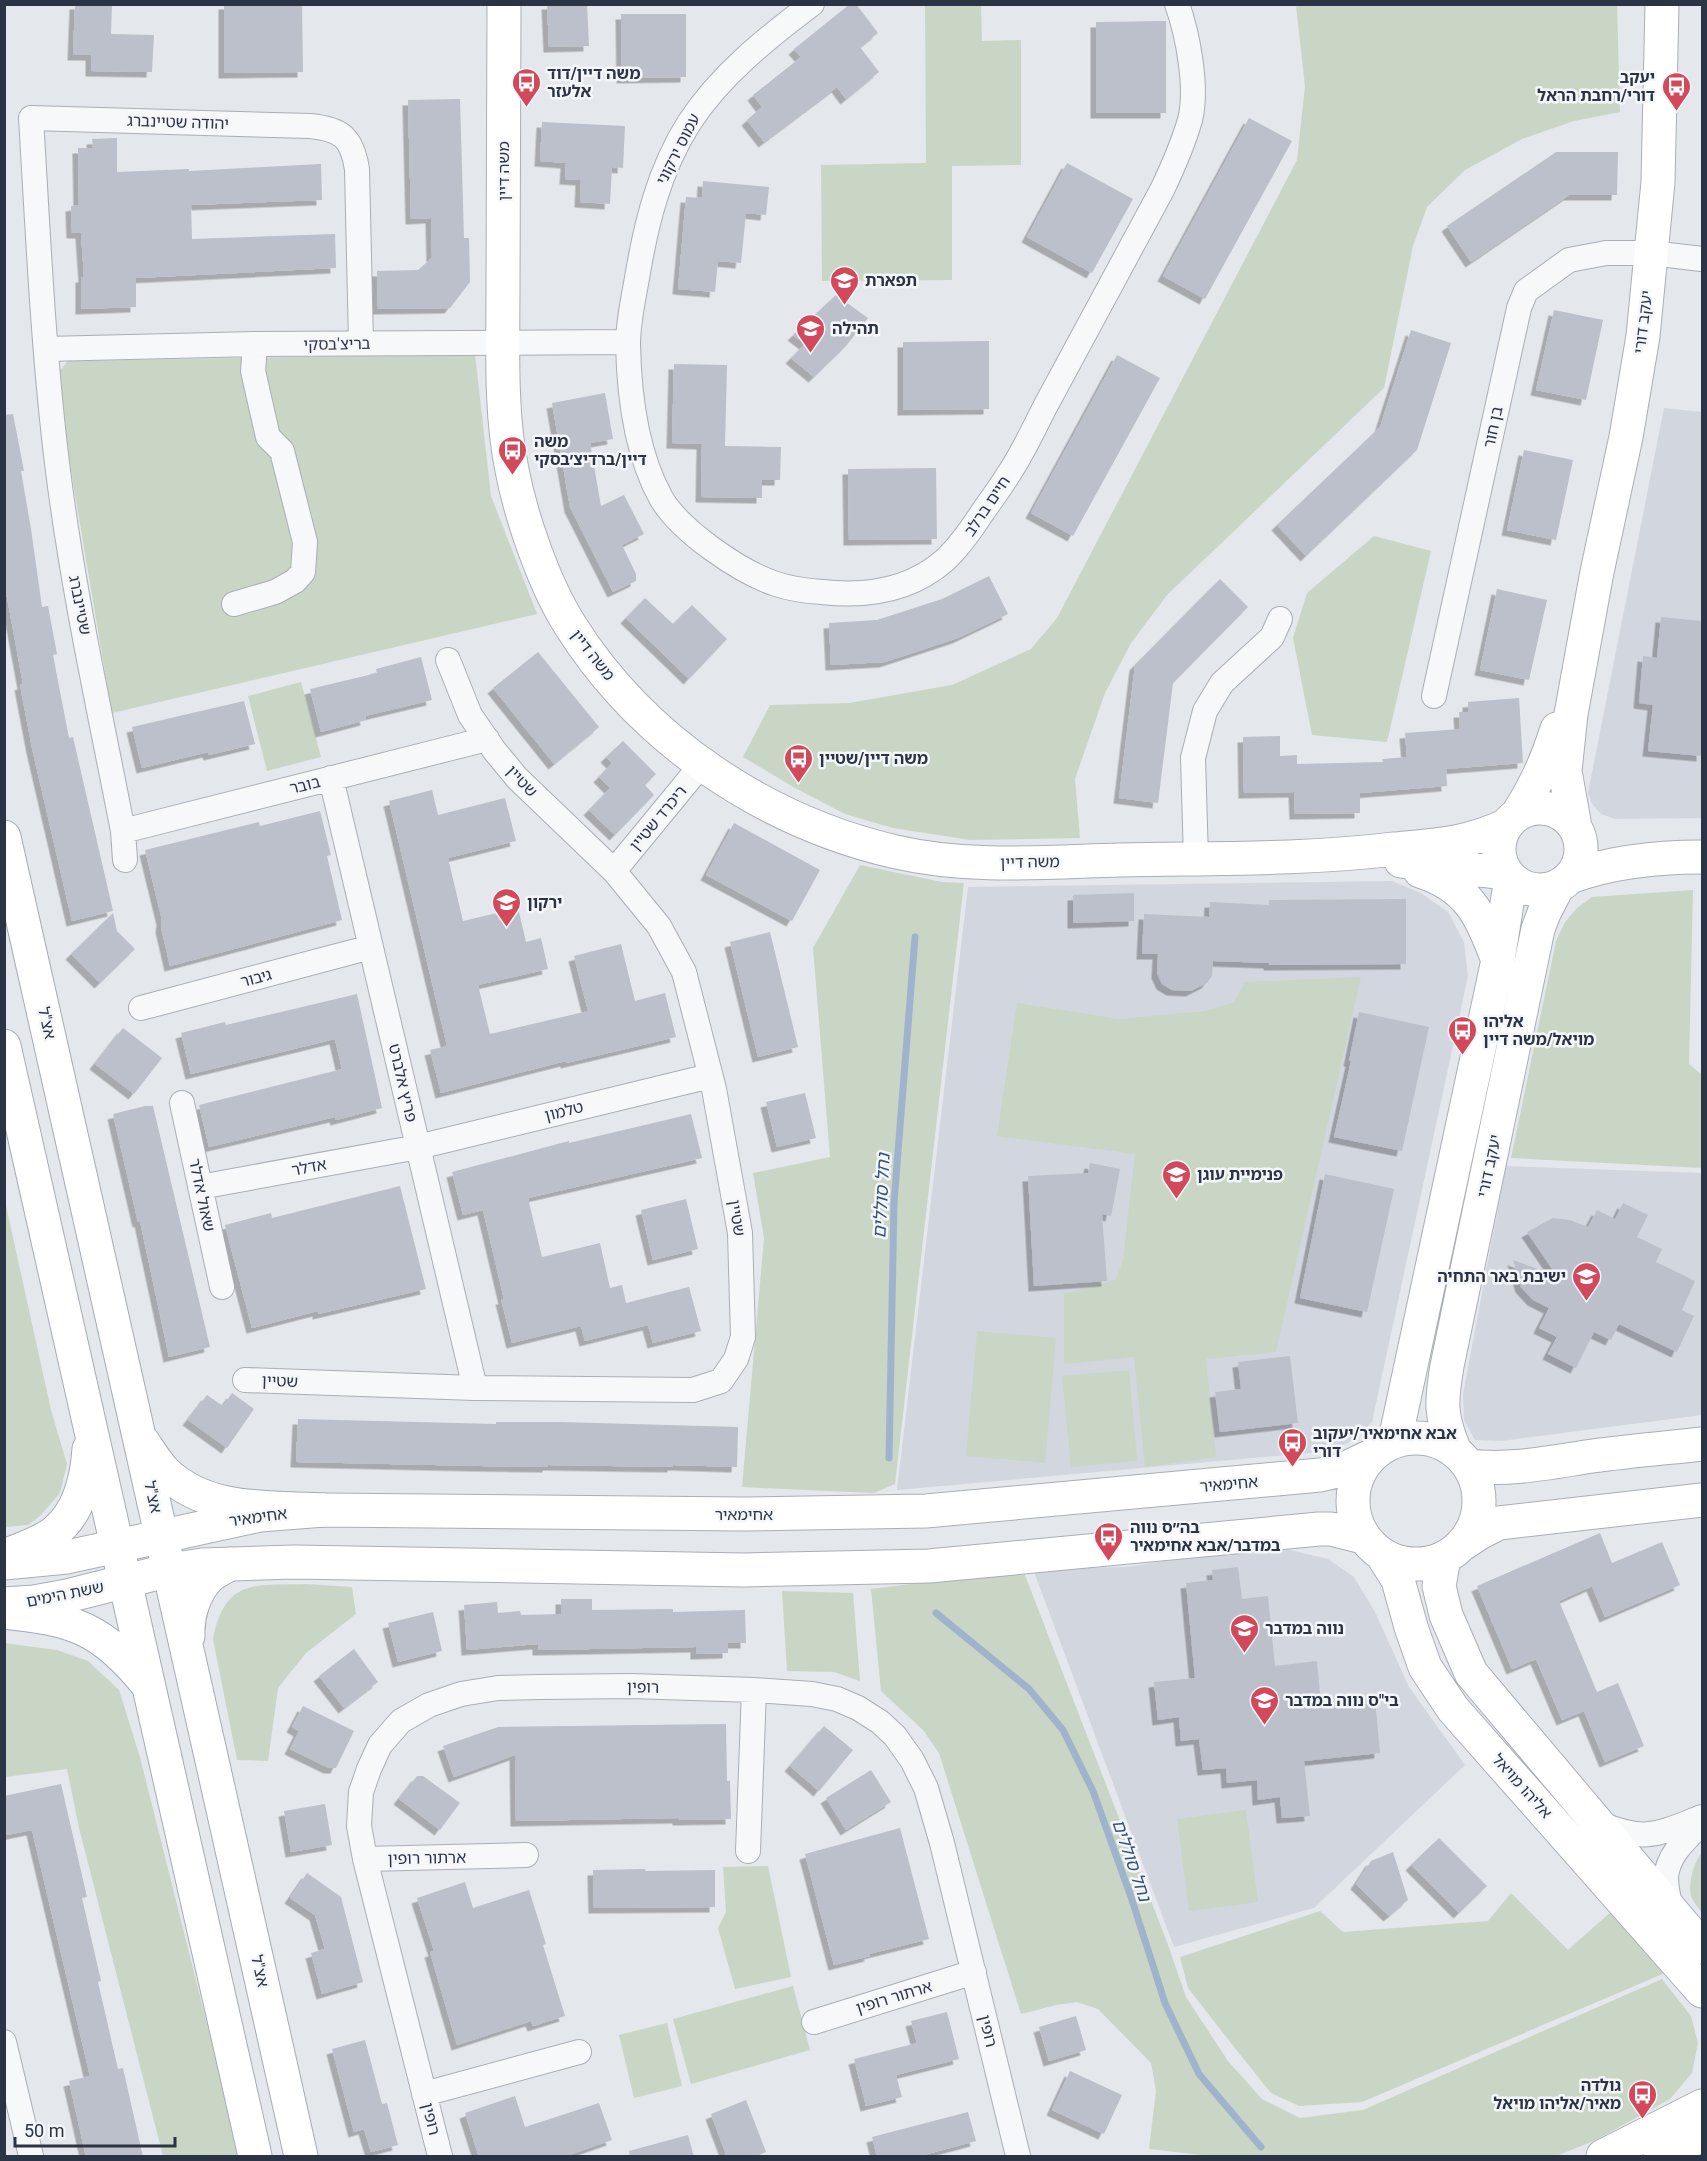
<svg xmlns="http://www.w3.org/2000/svg" width="1707" height="2161" font-family="Roboto,'Noto Sans Hebrew',sans-serif">
<style>
.built{fill:#d2d6de}
.green{fill:#c9d6c5}
.lines{fill:none;stroke-linecap:round;stroke-linejoin:round}
.stream{stroke:#9fb4cc;stroke-width:7}
.building{fill:#bbc0ca;filter:url(#shadow)}
.street-casing{stroke:#a9aeb7;stroke-width:26}
.secondary-casing{stroke:#a9aeb7;stroke-width:35}
.primary-casing{stroke:#a3abb8;stroke-width:35}
.street{stroke:#f7f8fa;stroke-width:24}
.secondary{stroke:#fff;stroke-width:33}
.primary{stroke:#fff;stroke-width:33}
.labels{text-anchor:middle;dominant-baseline:central;stroke-width:5;stroke-linejoin:round;paint-order:stroke}
.poi-label{font-size:16px;font-weight:bold;fill:#2b3445;stroke:#f4f6f9;text-anchor:start}
.street-label{font-size:16px;fill:#2b3445;stroke:#f4f6f9}
.water-label{font-size:18px;font-style:italic;fill:#34527a;stroke:#f4f6f9}
</style>
<defs>
<filter id="shadow"><feDropShadow dx="-5.5" dy="5.5" stdDeviation="0" flood-color="#0004"/></filter>
</defs>
<rect width="100%" height="100%" fill="#e4e7ec"/>
<!-- built -->
<path class="built" d="M1664 408 1702 412V818L1615 819 1601 814 1592 804 1588 793Z
M1392 881 1421 893 1448 912 1464 942 1468 976 1372 1422 1355 1439 1331 1451 897 1490 968 887Z
M1506 1166 1702 1173V1415L1501 1441 1475 1440 1464 1420 1463 1394Z
M1286 1549 1328 1559 1354 1577 1375 1612 1409 1687 1465 1765 1314 1908 1174 1947 1033 1569 1126 1567 1239 1550Z"/>
<!-- green -->
<path class="green" d="M925 5H981L982 41 1021 40V165L952 166V280L822 281 821 165 926 163Z
M1296 5H1617L1620 112 1574 121 1522 139 1465 170 1427 207 1413 246 1384 388 1167 595 1131 643 1105 693 1075 779 1080 838 970 840 893 828 845 814 795 788 743 757 770 705 849 703 952 685 1031 649 1057 618 1297 160 1305 86Z
M475 354 491 496 537 614 112 713 55 376 68 361Z
M1374 536 1431 551 1387 742 1312 735 1293 638 1307 593Z
M301 682 321 757 267 771 248 696Z
M860 865 942 882 964 883 895 1484 874 1493 742 1487 764 1238 753 1173 830 1157 813 948Z
M1693 890 1689 1064 1702 1075V1168L1511 1158 1556 941 1565 922 1577 908 1592 897Z
M1361 977 1276 1352 1206 1359 1216 1457 1145 1467 1134 1357 1064 1364V1294L1115 1280 1123 1261 1135 1154 997 1136 1017 1003 1119 1019 1205 1011 1234 1002 1245 982Z
M5 1201 51 1410 67 1464 60 1493 40 1516 28 1525 5 1527Z
M977 1331 1056 1338 1045 1463 966 1456Z
M1129 1370 1137 1461 1071 1467 1062 1376Z
M1023 1570 1167 1942 1186 1997 1228 2061 1262 2099 1300 2118 1363 2110 1662 1979 1691 2016 1698 2043 1692 2073 1670 2099 1594 2141 1556 2156H1210L1149 2149 1156 2091 1151 2063 1098 2009 1077 2002 1056 2005 1021 2014 939 1753 923 1730 881 1691 871 1589Z
M306 1584 352 1587 356 1614 306 1653 278 1688 268 1761 237 1760 213 1639C225 1577 255 1586 306 1584Z
M782 1591 853 1593 860 1681 834 1672 787 1671Z
M4 1643 57 1650 88 1661 119 1690 140 1757 240 2156H163L79 1828 67 1769 5 1777Z
M1246 1810 1258 1902 1189 1911 1177 1819Z
M1702 1852V1913C1699 1908 1693 1902 1691 1896 1688 1883 1694 1862 1702 1852Z
M768 1866 791 1977 735 1989 718 1928 726 1912 723 1867Z
M1511 1893 1568 1950 1613 1910 1665 1973 1362 2102 1299 2106 1271 2093 1242 2057 1188 1988 1180 1957 1320 1911 1343 1932 1488 1921Z
M793 1986 810 2050 691 2084 673 2019Z
M667 2023 682 2086 634 2098 619 2035Z"/>
<g class="lines">
<!-- stream -->
<path class="stream" d="M889 1458 894 1203 915 937
M936 1613 1029 1689 1063 1730 1093 1791 1131 1897 1165 2003 1199 2074 1261 2147"/>
</g>
<!-- building -->
<path class="building" d="M75 4H112L111 34 154 35 152 72 91 71V55H73Z
M224 4H302L303 72 224 73Z
M547 4H587L589 46 549 47Z
M850 4H856L878 33 860 47 879 72 846 99 837 87 764 142 747 120 762 107 753 95 801 57 794 49Z
M621 14H686V77L622 78Z
M1166 21V113H1096V22Z
M460 99 464 238H469L470 282 450 308 378 309 377 271 418 270 432 258 431 218 411 219 408 100Z
M1249 118 1292 141 1205 299 1163 276Z
M542 122 625 126 623 168 612 167 610 204 580 202 581 180 565 179 566 163 540 161Z
M117 138V172L189 169V171L321 164 322 200 191 205 192 239 335 234 336 268 136 278V307L81 309V277H84L81 233H72L71 206 79 205 78 148H93L92 139Z
M1556 152H1618L1617 195H1569L1471 262 1447 226Z
M1067 163 1133 199 1092 273 1027 237Z
M703 181 769 187 766 215 746 213 741 263 718 261 715 292 678 289 686 197 702 198Z
M836 295 868 318 846 346 814 377 791 358 805 344 793 335Z
M1554 310 1603 320 1586 400 1536 390Z
M1411 330 1451 343 1417 450 1306 556 1277 525 1380 427Z
M989 341V409L903 410V342Z
M1117 355 1160 378 1073 536 1031 513Z
M674 364 727 365 725 446 781 447 780 480H762V498L701 497 702 444 672 443Z
M605 393 613 439 590 443 601 506 624 495 644 534 622 545 636 574V581L613 592 570 507 552 403Z
M13 414 24 471H21L31 529 42 607 48 606 57 654 53 655 69 738 73 737 113 911 72 921 32 748 20 685 23 684 7 597H4V415Z
M1524 450 1573 460 1556 540 1507 530Z
M936 468 937 539 849 540 848 469Z
M989 576 1008 614 958 638 885 662 831 665 829 623 877 620 942 599Z
M1220 579 1248 607 1173 683 1158 803 1119 798 1135 665Z
M1497 589 1547 600 1529 680 1480 670Z
M645 598 673 624 692 605 727 639 689 679 626 618Z
M1661 617 1702 621V756L1648 751 1653 705 1639 703 1643 656 1657 658Z
M538 652 599 727 554 764 493 688Z
M421 657 432 700 365 716 366 720 321 732 310 689 377 673 376 669Z
M1519 698 1523 763 1446 769 1447 786 1360 793V813L1295 814 1294 792 1244 793 1243 737 1280 736V756L1297 755V764L1383 762 1382 759 1407 757 1405 733 1460 729 1459 712H1468V702Z
M244 701 255 744 209 755 208 752 142 768 132 727Z
M623 741 656 774 645 785 654 795 615 835 589 810 610 788 599 777 612 763 606 757Z
M432 790 438 815 505 798 516 841 448 858 463 921 518 908 526 942 541 938 548 969 478 985 490 1034 588 1011 574 956 621 944 635 1001 665 993 676 1037 566 1063V1061L441 1093 430 1050 447 1046 389 801Z
M320 811 331 855 327 856 342 920 170 966 161 927 162 920 145 850 259 822 260 826Z
M734 823 820 870 792 921 706 875Z
M1134 893V921L1073 923V895Z
M1406 899V964L1269 965V963L1213 961 1212 976 1207 983 1191 991 1172 990 1162 984 1157 973 1158 954H1142L1144 914 1209 917 1210 902 1269 905V900Z
M113 913 117 931 135 949 100 983 71 954Z
M770 932 798 1047 758 1057 730 942Z
M357 994 382 1108 336 1120 335 1117 209 1147 199 1105 342 1069 335 1039 191 1074 181 1033 225 1022 226 1025Z
M1359 1012 1429 1027 1402 1151 1334 1137 1351 1061H1349Z
M123 1028 162 1058 134 1094 95 1064Z
M805 1093 816 1138 777 1147 766 1102Z
M145 1106H153L210 1347 169 1357 140 1221 138 1222 113 1114Z
M691 1114 702 1158 528 1198 542 1257 600 1243 610 1288 622 1285 626 1303 689 1287 701 1331 653 1343 648 1325 585 1341 581 1326 512 1343 501 1299H504L483 1210 463 1215 452 1172 569 1141V1143Z
M1090 1163 1120 1169 1111 1216 1102 1214 1107 1281 1034 1286 1028 1176 1088 1173Z
M1325 1174 1394 1189 1367 1312 1300 1298Z
M400 1186 426 1289 318 1314V1311L252 1328 225 1225 271 1213 272 1218Z
M686 1199 698 1249 653 1260 641 1210Z
M1623 1203 1648 1215 1637 1237 1662 1249 1656 1262 1695 1281 1682 1310 1694 1316 1677 1352 1619 1324 1611 1340 1594 1332 1576 1368 1548 1354 1557 1337 1539 1328 1549 1308 1533 1300 1521 1287 1513 1260 1557 1276 1527 1232 1553 1218 1570 1220 1588 1227 1597 1210 1615 1219Z
M1290 1356 1298 1423 1220 1432 1215 1392 1241 1389 1238 1362Z
M232 1393 254 1409 227 1448 188 1420 207 1395 223 1406Z
M298 1419 496 1424V1422H561L738 1427 737 1467 673 1465V1467L548 1465V1467L480 1466 296 1462Z
M1600 1533 1612 1563 1662 1542 1680 1585 1605 1617 1592 1586 1559 1601 1597 1692 1618 1683 1644 1746 1605 1762 1584 1711 1562 1720 1536 1659 1512 1669 1477 1586Z
M1238 1567 1242 1599 1268 1596 1275 1666 1317 1661 1321 1704 1375 1699 1380 1753 1304 1761 1310 1816 1282 1818 1280 1797 1258 1800 1257 1780 1227 1783 1226 1768 1203 1770 1199 1739 1181 1741 1179 1717 1158 1720 1154 1682 1195 1678 1186 1583 1213 1580 1212 1570Z
M561 1599H592V1610L673 1609V1612L745 1610 746 1643H728V1653L696 1654V1647L538 1650V1644L467 1650 464 1605 497 1602 498 1613 520 1611 521 1615 561 1614Z
M433 1612 442 1651 398 1662 388 1623Z
M354 1649 378 1682 344 1708 319 1676Z
M303 1706 354 1731 336 1768H329L290 1749 299 1731 292 1727Z
M726 1724 727 1781H730L731 1819 678 1820V1818L516 1821 515 1755 454 1777 443 1746 498 1727Z
M824 1726 853 1750 819 1791 790 1766Z
M871 1770 891 1802 846 1830 826 1798Z
M417 1776H423L460 1803 440 1830 399 1799Z
M61 1784 87 1897 82 1898 101 1981 98 1982 118 2069 123 2068 143 2157H86L69 2081 90 2076 32 1830 7 1835 4 1822V1796Z
M325 1804 332 1845 291 1852 284 1811Z
M900 1828 929 1939 869 1954 870 1956 834 1965 805 1854Z
M1439 1838 1487 1886 1459 1913 1411 1865Z
M1393 1852 1408 1900 1389 1916 1356 1884 1371 1861Z
M645 1869 646 1871 715 1870V1907L594 1908 593 1870Z
M307 1873 341 1897 363 1982 322 1994 311 1953 325 1949 315 1915 290 1898Z
M465 1882 473 1908 529 1890 546 1944 543 1945 565 2016 533 2026 531 2021 457 2045 430 1952 434 1951 417 1898Z
M947 2012 959 2059 896 2075 902 2097 866 2106 854 2059 917 2043 911 2021Z
M1076 2016 1086 2050 1049 2061 1039 2027Z
M365 2040 382 2104 387 2103 398 2145 371 2152 364 2129 354 2132 332 2049Z
M1070 2071 1122 2095 1104 2134 1052 2110Z
M515 2096 525 2127 599 2103 612 2140 563 2157H479L465 2113Z
M746 2100 766 2152 754 2157H727L711 2114Z
M968 2112 976 2141 916 2157H877L872 2137Z
M688 2135 694 2157H630L629 2151Z"/>
<g class="lines">
<defs>
<path id="street" d="M812 4C767 38 720 75 689 123 659 170 646 224 637 278 633 300 628 323 628 344 629 395 636 453 661 498 680 531 740 572 776 584 791 589 806 591 822 592 867 597 910 591 945 560 960 546 971 530 982 513 991 500 1000 488 1008 475 1023 453 1034 428 1046 405 1085 333 1124 261 1162 190 1173 167 1183 144 1190 120 1198 88 1188 35 1177 4
M46 349 255 344 628 342
M234 604 275 592 295 581 303 572 305 542 282 451 268 437 253 371 255 344
M1434 696 1519 308 1526 291 1569 260 1606 253H1651L1702 259
M331 778 475 1388
M123 831 487 739
M1196 859 1193 758 1205 711 1222 683 1272 637 1280 619
M125 860 123 831C99 708 72 586 57 463 43 349 38 233 31 118L310 126C342 129 352 138 357 169L361 343
M614 871 702 764
M141 1008 371 947
M182 1103 222 1287
M200 1187 418 1147 710 1076
M245 1380 475 1388 693 1390 721 1381 736 1359 743 1337 740 1233 714 1089 684 972 659 926 614 871 517 778 494 750 470 715 448 660
M1599 1823C1645 1843 1658 1834 1702 1817
M748 1851 754 1690
M365 1859 526 1855
M1670 1907C1669 1898 1666 1888 1666 1878 1667 1855 1687 1838 1702 1823
M814 2022 974 1972
M4 2042 31 2156
M424 2094 579 2052
M440 2156 365 1859 359 1826 361 1792 369 1769 380 1745 401 1721 429 1705 461 1694 498 1688 540 1687 631 1686 754 1690 812 1694 837 1699 858 1708 880 1722 895 1736 912 1760 926 1788 942 1843 1018 2156"/>
<path id="secondary" d="M504 4C504 99 503 193 503 287 503 345 500 413 512 470 521 517 544 584 570 625 642 740 765 822 896 852 970 869 1046 862 1120 860 1211 858 1303 860 1394 849 1437 845 1467 844 1507 825
M1499 849a41 41 0 1 1 82 0a41 41 0 1 1-82 0Z
M1517 815C1536 785 1546 763 1557 729
M1575 827 1565 771 1571 714 1597 572 1626 437 1643 336 1658 182 1662 4
M1401 861 1507 873
M1420 871C1468 886 1481 915 1497 958
M1570 877C1613 861 1657 857 1702 857
M1353 1501a63 63 0 1 1 126 0a63 63 0 1 1-126 0Z
M1395 1440 1498 960 1511 878
M1454 1449C1440 1415 1441 1402 1447 1366L1538 929 1544 913 1558 886
M1469 1466C1511 1471 1552 1462 1593 1456 1629 1451 1666 1448 1702 1444
M1461 1545 1481 1532 1499 1523 1702 1500
M1383 1556 1398 1580 1411 1627 1425 1667 1453 1709 1702 1991
M1444 1558 1439 1586 1446 1615 1471 1673 1702 1947
M4 1563 67 1557 260 1515 324 1510 744 1514 926 1511 1320 1475 1342 1470 1369 1457
M4 1604 34 1602 67 1596 170 1570 202 1565 294 1562 744 1570 929 1566 1319 1529H1331L1363 1537
M1603 2156 1702 2106
M1660 2156 1702 2135"/>
<path id="primary" d="M4 837 301 2156
M4 1046 255 2156
M143 1442C150 1452 157 1464 165 1472 207 1513 270 1507 324 1510
M4 1556C21 1549 42 1543 56 1531 80 1511 87 1478 89 1449
M4 1612C73 1619 102 1628 147 1684
M188 1636C187 1616 194 1592 209 1577 214 1572 223 1568 230 1564"/>
</defs>
<!-- street casing -->
<use href="#street" class="street-casing"/>
<!-- secondary casing -->
<use href="#secondary" class="secondary-casing"/>
<!-- primary casing -->
<use href="#primary" class="primary-casing"/>
<!-- street -->
<use href="#street" class="street"/>
<!-- secondary -->
<use href="#secondary" class="secondary"/>
<!-- primary -->
<use href="#primary" class="primary"/>
</g>
<!-- icons -->
<defs>
<symbol id="bus-pin" viewBox="-11 -11 22 30"><path d="M0 17L-7.5 6A9.5 9.5 0 1 1 7.5 6Z" fill="#d1495b" stroke="#f4f6f9"/><path d="M-5-6H5V4H4V6H2V4H-2V6H-4V4H-5ZM-3.5-4V0h7V-4ZM-3.5 1.2v1.5H-2V1.2ZM2 1.2v1.5H3.5V1.2Z" fill="#fff"/></symbol>
<symbol id="school-pin" viewBox="-11 -11 22 30"><path d="M0 17L-7.5 6A9.5 9.5 0 1 1 7.5 6Z" fill="#d1495b" stroke="#f4f6f9"/><path d="M0-5L7-2L0 1L-7-2ZM-4 1L0 2.5L4 1V4Q0 6-4 4Z" fill="#fff"/></symbol>
</defs>
<g fill-rule="evenodd">
<use href="#bus-pin" x="510" y="66" width="33" height="45"/>
<use href="#bus-pin" x="1660" y="70" width="33" height="45"/>
<use href="#school-pin" x="828" y="264" width="33" height="45"/>
<use href="#school-pin" x="794" y="312" width="33" height="45"/>
<use href="#bus-pin" x="496" y="434" width="33" height="45"/>
<use href="#bus-pin" x="782" y="742" width="33" height="45"/>
<use href="#school-pin" x="490" y="886" width="33" height="45"/>
<use href="#bus-pin" x="1446" y="1014" width="33" height="45"/>
<use href="#school-pin" x="1160" y="1158" width="33" height="45"/>
<use href="#school-pin" x="1570" y="1260" width="33" height="45"/>
<use href="#bus-pin" x="1276" y="1426" width="33" height="45"/>
<use href="#bus-pin" x="1092" y="1520" width="33" height="45"/>
<use href="#school-pin" x="1228" y="1612" width="33" height="45"/>
<use href="#school-pin" x="1248" y="1684" width="33" height="45"/>
<use href="#bus-pin" x="1626" y="2078" width="33" height="45"/>
</g>
<g class="labels">
<!-- poi labels -->
<g class="poi-label">
<text x="547" y="73">משה דיין/דוד<tspan x="547" dy="18">אלעזר</tspan></text>
<text x="1655" y="77" text-anchor="end">יעקב<tspan x="1655" dy="18">דורי/רחבת הראל</tspan></text>
<text x="865" y="280">תפארת</text>
<text x="832" y="328">תהילה</text>
<text x="534" y="441">משה<tspan x="534" dy="18">דיין/ברדיצ׳בסקי</tspan></text>
<text x="819" y="758">משה דיין/שטיין</text>
<text x="527" y="902">ירקון</text>
<text x="1483" y="1021">אליהו<tspan x="1483" dy="18">מויאל/משה דיין</tspan></text>
<text x="1197" y="1174">פנימיית עוגן</text>
<text x="1566" y="1276" text-anchor="end">ישיבת באר התחיה</text>
<text x="1313" y="1433">אבא אחימאיר/יעקוב<tspan x="1313" dy="18">דורי</tspan></text>
<text x="1130" y="1527">בה״ס נווה<tspan x="1130" dy="18">במדבר/אבא אחימאיר</tspan></text>
<text x="1265" y="1628">נווה במדבר</text>
<text x="1285" y="1700">בי"ס נווה במדבר</text>
<text x="1621" y="2085" text-anchor="end">גולדה<tspan x="1621" dy="18">מאיר/אליהו מויאל</tspan></text>
</g>
<!-- street labels -->
<g class="street-label">
<text transform="translate(178 122) rotate(2)">יהודה שטיינברג</text>
<text transform="translate(678 149) rotate(-63)">עמוס ירקוני</text>
<text transform="translate(503 171) rotate(-90)">משה דיין</text>
<text transform="translate(1643 322) rotate(-83)">יעקב דורי</text>
<text transform="translate(337 344) rotate(-1)">בריצ'בסקי</text>
<text transform="translate(1493 427) rotate(-78)">בן חור</text>
<text transform="translate(987 506) rotate(-56)">חיים ברלב</text>
<text transform="translate(80 605) rotate(79)">שטיינברג</text>
<text transform="translate(593 655) rotate(52)">משה דיין</text>
<text transform="translate(522 781) rotate(47)">שטיין</text>
<text transform="translate(305 785) rotate(-14)">בובר</text>
<text transform="translate(658 818) rotate(-50)">ריכרד שטיין</text>
<text transform="translate(1030 862) rotate(-1)">משה דיין</text>
<text transform="translate(256 978) rotate(-15)">גיבור</text>
<text transform="translate(47 1023) rotate(77)">אצ"ל</text>
<text transform="translate(403 1083) rotate(77)">פריץ אלברט</text>
<text transform="translate(564 1111) rotate(-14)">טלמון</text>
<text transform="translate(1489 1166) rotate(-78)">יעקב דורי</text>
<text transform="translate(309 1167) rotate(-11)">אדלר</text>
<text transform="translate(202 1195) rotate(78)">שאול אדלר</text>
<text transform="translate(737 1218) rotate(81)">שטיין</text>
<text transform="translate(280 1381) rotate(2)">שטיין</text>
<text transform="translate(1229 1484) rotate(-5)">אחימאיר</text>
<text transform="translate(153 1497) rotate(77)">אצ"ל</text>
<text x="744" y="1514">אחימאיר</text>
<text transform="translate(258 1517) rotate(-8)">אחימאיר</text>
<text transform="translate(65 1594) rotate(-11)">ששת הימים</text>
<text transform="translate(643 1687) rotate(1)">רופין</text>
<text transform="translate(1522 1786) rotate(48)">אליהו מויאל</text>
<text transform="translate(427 1858) rotate(-1)">ארתור רופין</text>
<text transform="translate(260 1971) rotate(77)">אצ"ל</text>
<text transform="translate(894 1997) rotate(-17)">ארתור רופין</text>
<text transform="translate(988 2031) rotate(76)">רופין</text>
<text transform="translate(431 2119) rotate(76)">רופין</text>
</g>
<!-- water labels -->
<g class="water-label">
<text transform="translate(881 1196) rotate(-87)">נחל סוללים</text>
<text transform="translate(1132 1860) rotate(71)">נחל סוללים</text>
</g>
</g>
<!-- border -->
<rect width="1707" height="2161" fill="none" stroke="#2b3445" stroke-width="12"/>
<!-- scale -->
<path d="M15 2137v9h160v-9" fill="none" stroke="#2b3445" stroke-width="3"/>
<text x="24" y="2137" font-size="18" fill="#2b3445" stroke="#f4f6f9" stroke-width="4.5" paint-order="stroke">50 m</text>
</svg>
